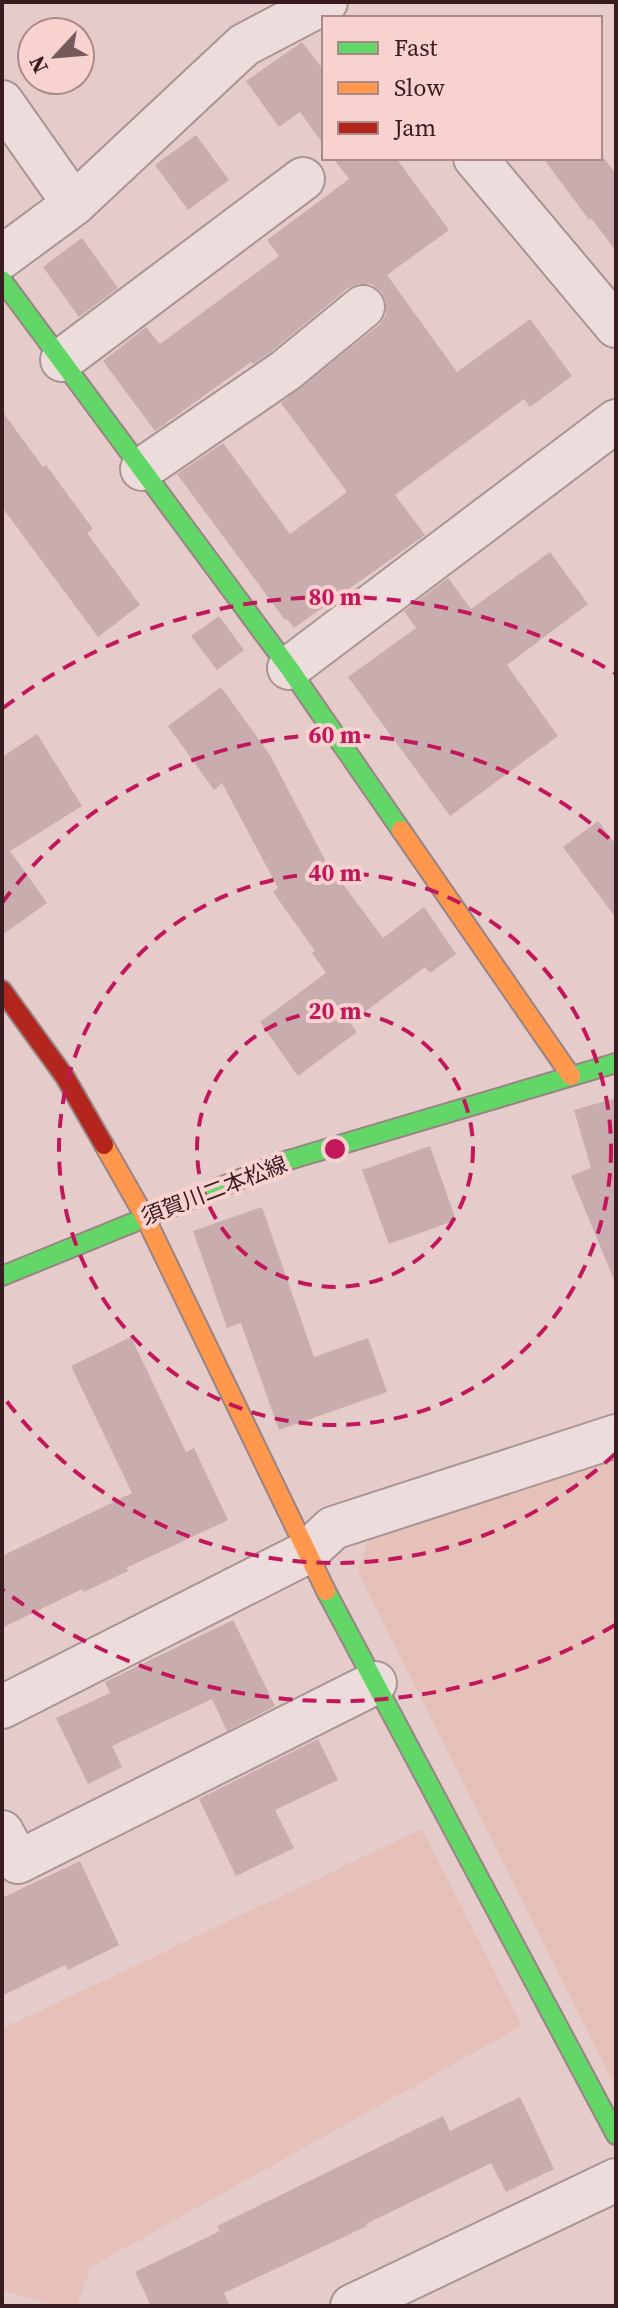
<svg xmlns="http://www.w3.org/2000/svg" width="618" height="2308" font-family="'Source Serif 4','Noto Sans JP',serif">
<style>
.farmland{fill:#e5c1ba}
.building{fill:#c8acae}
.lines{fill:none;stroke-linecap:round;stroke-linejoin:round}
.street-casing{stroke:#a99494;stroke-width:46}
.fast-casing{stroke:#998485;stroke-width:22}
.slow-casing{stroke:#998485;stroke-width:22}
.jam-casing{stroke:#998485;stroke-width:22}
.street{stroke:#ecdddc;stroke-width:42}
.fast{stroke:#63d668;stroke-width:18}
.slow{stroke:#ff974d;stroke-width:18}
.jam{stroke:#b3261e;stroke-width:18}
.ring{fill:none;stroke:#c2185b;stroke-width:4;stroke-dasharray:14 10}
.labels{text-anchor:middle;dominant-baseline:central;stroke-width:8;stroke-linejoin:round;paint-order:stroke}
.street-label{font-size:22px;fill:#381c20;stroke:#f7d2cf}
.centre{fill:#c2185b;stroke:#f7d2cf;stroke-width:4}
.ring-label{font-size:24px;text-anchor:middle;font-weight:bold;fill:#c2185b;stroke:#f7d2cf;stroke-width:8;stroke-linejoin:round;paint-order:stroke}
</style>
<rect width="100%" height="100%" fill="#e5ccca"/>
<!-- farmland -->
<path class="farmland" d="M616 1456V2088L358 1572 370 1534Z
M422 1829 522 2026 91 2267 77 2306H53L2 2290V2029Z"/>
<!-- building -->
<path class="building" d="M302 42 324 71V145L300 112 279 127 246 81Z
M196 135 229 180 188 210 155 165Z
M333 158H396L449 230 387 275 457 372 530 319 572 376 530 407 524 399 395 495 425 535 294 628 287 619 285 620 177 474 223 443 290 534 347 492 281 403 379 325 386 315V302L382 292 371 284H358L348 288 271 352 253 364 251 362 155 431 103 361 146 327 160 344 279 256 267 240 349 179Z
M543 158H604L616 174V251L591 218 589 220Z
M82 238 118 288 79 317 43 267Z
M2 411 43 467 46 465 93 529 87 533 140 605 98 637 2 507Z
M550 552 588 604 507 665 558 736 450 816 348 677 416 628 404 611 448 578 471 609Z
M219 616 244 650 217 670 191 636Z
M221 687 270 755 325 860 383 938 424 907 456 954 430 973 425 967 350 1023 357 1032 298 1076 260 1022 326 973 312 953 315 951 273 892 278 888 222 783 214 790 168 726Z
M37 734 82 806 10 851 47 903 2 935V757Z
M598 821 616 845V918L563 847Z
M616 1098V1282H615L571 1176 591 1168 574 1110Z
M430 1146 456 1220 389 1244 362 1170Z
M262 1207 314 1357 368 1338 387 1392 279 1430 241 1323 227 1328 193 1231Z
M131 1337 186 1452 194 1448 228 1520 126 1568 128 1571 84 1592 82 1589 2 1628V1556L132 1493 71 1366Z
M233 1620 275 1706 227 1731 212 1699 112 1746 122 1767 88 1784 56 1718 110 1693 105 1682Z
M318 1739 338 1780 275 1810 294 1848 236 1876 199 1799Z
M80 1861 119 1945 68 1970 65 1965 2 1996V1898Z
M520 2097 554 2169 506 2192 491 2163 366 2224 367 2226 224 2293 230 2306H151L135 2272 220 2231 217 2226 443 2116 450 2131Z"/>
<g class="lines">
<defs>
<path id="street" d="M2 102 74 204
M475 158 616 326
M2 257 74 204 244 45 326 2
M62 360 303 179
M142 469 285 371 363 307
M289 668 616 421
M2 1707 306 1553 333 1528 616 1436
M2 1832 18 1862 375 1683
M352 2306 616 2180"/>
<path id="fast" d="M2 280 289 668 401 830
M2 1276 282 1162 616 1063
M326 1591 616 2135"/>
<path id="slow" d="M401 830 571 1076
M104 1145 145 1217 326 1591"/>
<path id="jam" d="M2 990 65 1077 104 1145"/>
</defs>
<!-- street casing -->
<use href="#street" class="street-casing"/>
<!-- fast casing -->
<use href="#fast" class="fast-casing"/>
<!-- slow casing -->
<use href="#slow" class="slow-casing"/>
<!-- jam casing -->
<use href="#jam" class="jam-casing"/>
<!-- street -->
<use href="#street" class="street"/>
<!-- fast -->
<use href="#fast" class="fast"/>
<!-- slow -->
<use href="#slow" class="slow"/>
<!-- jam -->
<use href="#jam" class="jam"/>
</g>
<!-- distance rings -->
<g class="ring">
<circle cx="335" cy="1149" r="138"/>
<circle cx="335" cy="1149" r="276"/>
<path d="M615 1454A414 414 0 0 1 2 1395M2 903A414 414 0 0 1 615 844"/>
<path d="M615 1625A552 552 0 0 1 3 1590M3 708A552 552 0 0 1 615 673"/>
</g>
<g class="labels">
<!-- street labels -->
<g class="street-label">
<text transform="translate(214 1190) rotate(-21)">須賀川二本松線</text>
</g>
</g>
<circle cx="335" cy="1149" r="12" class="centre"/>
<g class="ring-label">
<text x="335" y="605">80 m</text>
<text x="335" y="743">60 m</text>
<text x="335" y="881">40 m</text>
<text x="335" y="1019">20 m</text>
</g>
<!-- border -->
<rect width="618" height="2308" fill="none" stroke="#381c20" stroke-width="8"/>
<!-- legend -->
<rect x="322" y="16" width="280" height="144" fill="#f7d2cf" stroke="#ab8989" stroke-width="2"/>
<rect x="338" y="42" width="40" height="12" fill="#63d668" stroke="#ab8989" stroke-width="2"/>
<text x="394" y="56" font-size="24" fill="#381c20">Fast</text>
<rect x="338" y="82" width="40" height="12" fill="#ff974d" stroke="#ab8989" stroke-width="2"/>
<text x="394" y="96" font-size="24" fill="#381c20">Slow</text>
<rect x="338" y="122" width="40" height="12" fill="#b3261e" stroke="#ab8989" stroke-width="2"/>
<text x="394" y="136" font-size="24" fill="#381c20">Jam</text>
<!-- north arrow -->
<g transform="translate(56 56) rotate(244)"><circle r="38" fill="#f7d2cf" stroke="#ab8989" stroke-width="2"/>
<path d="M0-6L14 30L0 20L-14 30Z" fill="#755a5c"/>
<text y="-12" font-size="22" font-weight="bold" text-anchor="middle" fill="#381c20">N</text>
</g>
</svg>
